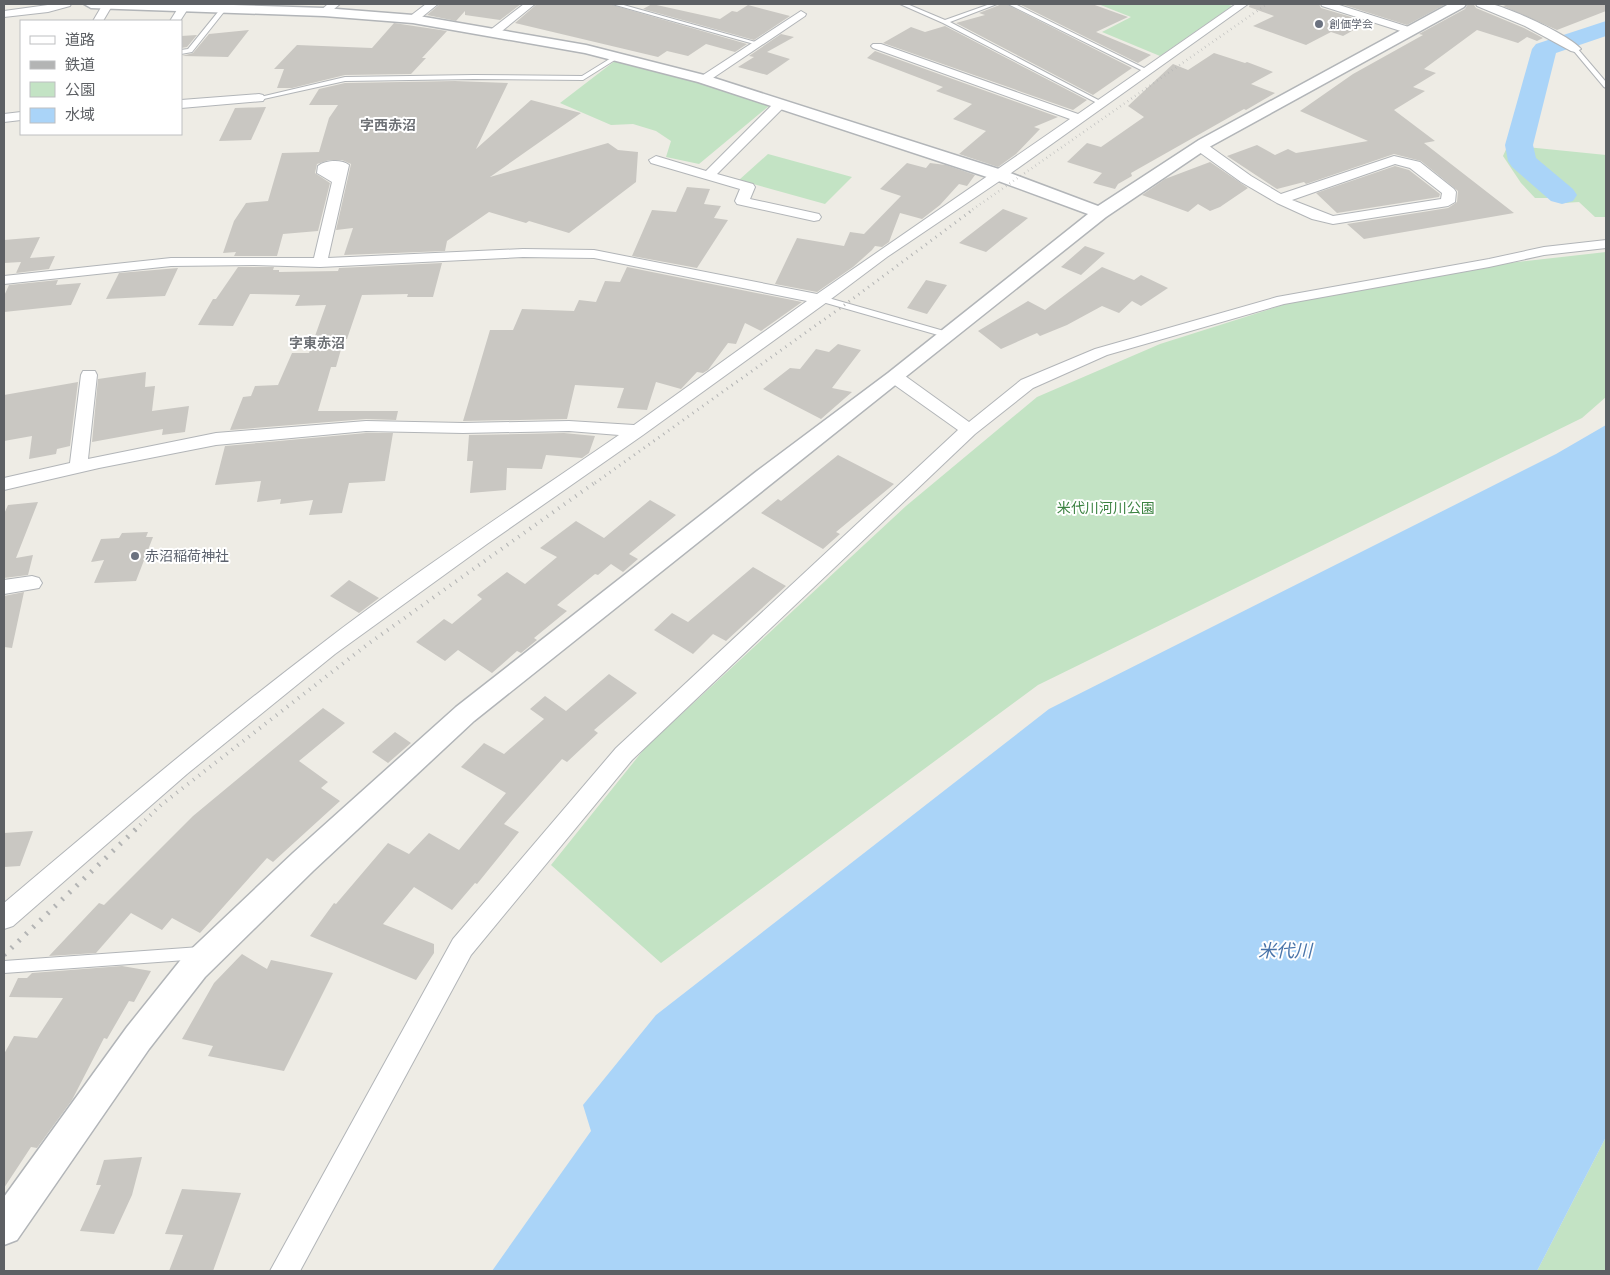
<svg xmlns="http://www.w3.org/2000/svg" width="1610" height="1275" font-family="Quicksand,'Noto Sans JP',sans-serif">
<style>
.green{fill:#c3e3c4}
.water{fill:#aad4f8}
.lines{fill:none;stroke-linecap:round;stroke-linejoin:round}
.river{fill:#aad4f8;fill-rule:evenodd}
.building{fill:#c9c7c2}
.service-casing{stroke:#b2b5b8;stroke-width:2}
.minor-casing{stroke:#b2b5b8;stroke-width:2}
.tertiary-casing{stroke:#b2b5b8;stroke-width:3}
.service{fill:#fff;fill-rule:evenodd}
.minor{fill:#fff;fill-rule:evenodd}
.tertiary{fill:#fff;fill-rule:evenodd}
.rail-far3{stroke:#b3b4b4;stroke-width:2.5;stroke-dasharray:0.5 4;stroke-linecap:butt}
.rail-far2{stroke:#b3b4b4;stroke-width:3;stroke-dasharray:1 5;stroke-linecap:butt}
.rail-far1{stroke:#b3b4b4;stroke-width:4;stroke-dasharray:1 6;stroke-linecap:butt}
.rail{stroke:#b3b4b4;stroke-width:5;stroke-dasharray:2 8;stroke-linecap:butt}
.worship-dot{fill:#6b7280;stroke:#fff;stroke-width:2}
.labels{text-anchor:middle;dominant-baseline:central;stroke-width:4;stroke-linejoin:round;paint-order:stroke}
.far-worship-label{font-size:11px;fill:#5b616d;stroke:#fff;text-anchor:start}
.far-quarter-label{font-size:14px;font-weight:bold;fill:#6e7176;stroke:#fff}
.park-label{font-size:14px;fill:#3c8342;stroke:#fff}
.worship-label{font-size:14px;fill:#5b616d;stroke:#fff;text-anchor:start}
.near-water-label{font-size:18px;font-style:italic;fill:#4974a9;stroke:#fff}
</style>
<rect width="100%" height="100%" fill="#eeece5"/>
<!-- green -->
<path class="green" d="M1098 4H1226L1232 6 1160 56 1102 32 1131 17Z
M616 60 701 81 770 105 699 164 666 157 671 141 656 131 633 124 611 125 560 103Z
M1508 145 1606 155V217H1595L1579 202 1564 203 1559 198H1535L1521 183 1503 156Z
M768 154 852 177 825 204 739 180Z
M1606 252V397L1582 418 1038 685 661 963 551 865 645 748 906 506 1037 397 1160 344 1289 303 1483 266Z
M1606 1137V1271H1537Z"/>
<!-- water -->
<path class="water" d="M1515 149 1528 150C1530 168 1534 166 1547 174 1554 179 1561 188 1568 194L1556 195C1550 189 1543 186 1537 181 1528 174 1521 167 1513 158Z
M1606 425V1137L1537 1271H492L591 1131 583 1105 656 1015 1049 709 1556 454Z"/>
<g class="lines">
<!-- river -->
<path class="river" d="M1606 21V36L1556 53 1533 145 1536 158 1573 189 1577 195 1573 201 1562 204 1551 201 1512 167 1508 161 1505 145 1532 49 1536 44Z"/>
</g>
<!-- building -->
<path class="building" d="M440 4H521L500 20 465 15V11L456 21 427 15Z
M537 4H609L747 44 735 52 706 44 688 56 667 51 658 57 515 23Z
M652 4 720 19 732 11 737 12 748 5 790 16 754 40 643 9Z
M1002 4H1006L1132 68 1093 95 956 23 985 15 979 13Z
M1019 4H1092L1128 17 1096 32 1151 55 1138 63Z
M1250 4H1319L1321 8 1368 22 1343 36 1331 32 1306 45 1253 26 1274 16 1249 7Z
M1341 4H1446L1407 25Z
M1468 4 1474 5 1476 8 1524 28 1543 38 1537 41 1527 37 1518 43 1477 30 1424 69 1436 73 1413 87 1425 91 1394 110 1435 141 1424 143 1514 213 1364 239 1347 224 1448 208 1457 202 1458 191 1421 161 1394 154 1306 184 1304 182 1277 189 1227 156 1257 145 1275 155 1288 149 1296 153 1368 141 1300 111 1353 74 1423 35 1419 34 1465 9Z
M1509 4H1606V11L1557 30 1503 6Z
M394 23 447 31 422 58H426L411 74 345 75 292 88H277L284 69H274L297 45 372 48Z
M945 26 1087 100 1073 110 883 43 911 27 925 32Z
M249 30 228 57 182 56 193 53 209 34Z
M781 34 794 37 767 52 790 59 767 75 738 67 754 57 749 56Z
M197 35 187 47 181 48V36Z
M875 51 1058 117 1034 127 1040 129 1016 154 998 167 959 154 986 131 953 119 972 104 936 91 943 87 867 58Z
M1214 53 1245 63 1247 62 1273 72 1251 84 1275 93 1246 110 1244 109 1131 173 1132 176 1118 184 1115 189 1093 183 1102 173 1067 162 1087 143 1101 147 1144 117 1128 106 1173 64 1188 70Z
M455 81 508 83 476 149 531 100 581 113 490 177 608 143 618 150 638 152 636 182 569 233 529 221 526 223 489 212 447 241 445 251 344 255 353 228 336 230 351 164 342 160H329L317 164 315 173 330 183 318 231 283 234 277 256H234L236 252 223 253 234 221 246 203 268 201 282 153 319 152 329 118 338 105H309L319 89 345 83Z
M266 107 251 140 219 141 235 108Z
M1210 162 1248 188 1220 207 1210 211 1198 204 1188 212 1142 195 1165 179Z
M907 163 926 168 930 163 946 165 975 175 967 186 959 184 940 205 922 219 900 213 889 242 882 247 875 246 872 250 853 267 817 292 775 284 797 238 844 246 850 232 864 234 901 196 880 189Z
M1395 166 1409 170 1440 194 1439 197 1337 213 1316 193Z
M687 187 710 189 704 204 721 206 714 218 728 220 697 268 632 256 652 210 676 212Z
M1003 209 1028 218 986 252 959 243Z
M40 237 30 258 55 256 49 269 16 273 21 262 4 263V240Z
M1085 246 1105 253 1081 275 1061 267Z
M442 263 433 297H407L408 294 362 295 347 339H344L336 367H331L318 411H398L396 420 366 419 230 430 243 397 251 396 255 386 278 385 292 353H309L326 305 295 306 300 295 250 294 233 326 198 325 213 299H216L238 267H274L273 270H279V272L338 271 339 268Z
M627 267 802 302 761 331 745 323 736 344 728 343 708 370 703 373 697 372 681 389 656 382 647 410 617 408 624 388 575 385 567 419 463 421 490 330H513L522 309 574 311 579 300 596 302 605 281 620 282Z
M1102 267 1134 280 1141 275 1168 288 1141 306 1132 301 1119 313 1102 306 1067 325 1040 336 1037 333 1001 349 978 331 1028 301 1045 310Z
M178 268 165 296 106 299 119 273Z
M58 280 56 285 81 283 71 305 4 312V296L9 285Z
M926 280 947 285 927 314 907 308Z
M838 344 861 350 832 388 852 392 821 419 763 389 790 368 800 369 816 349 829 352Z
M146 372 145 387 155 386 152 411 189 406 185 432 162 435 163 429 92 442 98 379Z
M78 382 70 446 57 449 56 454 29 459 32 436 4 441V395Z
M366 433H393L385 481 349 483 342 513 309 515 313 500 280 504 281 499 257 502 261 481 215 485 225 446Z
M564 433 595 436 589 453 582 458 546 455 542 469 507 468 506 490 470 493 473 461H467L469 435Z
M838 455 894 484 836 532 840 534 823 549 761 513 778 499 781 501Z
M650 500 676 515 629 554 638 559 623 572 611 564 598 575 595 574 557 605 567 611 534 638 537 640 521 653 517 651 492 673 458 650 445 661 416 642 444 619 452 624 482 599 477 595 507 572 525 584 557 557 540 548 576 521 604 538Z
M38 502 16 558 33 555 28 575 4 578V514L8 505Z
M148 532 146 537H153L136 581 94 583 104 560 91 562 101 539 119 538 122 533Z
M753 567 786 586 726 641 713 634 693 654 654 630 672 613 688 622Z
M349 580 379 598 359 613 330 596Z
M24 592 12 648 4 647V596Z
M609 674 637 693 594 730 598 733 567 762 562 759 504 824 519 832 477 884 475 883 452 910 414 887 383 924 434 944V953L416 980 310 936 334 903 336 904 388 843 409 854 429 833 459 850 506 793 461 767 484 743 504 754 544 719 530 709 545 696 566 711Z
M323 708 345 723 299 761 328 782 321 788 340 801 273 862 267 858 200 933 172 918 162 930 131 913 96 953 49 956 99 903 104 905 193 816Z
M395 732 411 743 388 763 372 752Z
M33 831 20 866 4 867V833Z
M242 954 267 969 271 960 333 973 284 1071 208 1056 213 1046 182 1039 214 983Z
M122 966 151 971 134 1002 129 1001 107 1039 104 1038 72 1100 37 1148 31 1147 4 1188V1054L14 1036 37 1038 63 998 9 997 18 978H27L32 973Z
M142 1157 132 1195 114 1234 80 1231 101 1185H96L104 1160Z
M182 1189 241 1193 213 1271H169L183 1235 165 1234Z"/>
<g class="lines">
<defs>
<path id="service" d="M612 4H620L759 43 754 44Z
M900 4H907L945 20 990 4H997L950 22 1104 103 1099 104 943 23Z
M1008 4H1015L1150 71 1145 72Z
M222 7 227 8 192 52 181 54V50L188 49Z
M1573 48H1577L1606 82V88L1604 87 1573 50Z
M616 55 618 56V58L583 80 474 79 345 81 259 100 256 98 345 77 474 75 582 76Z
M819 297H825L951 333 952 335 951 337H945L819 301Z
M200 947 204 949 206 953 204 957 200 959 4 973V961Z"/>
<path id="minor" d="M55 4H71L70 6 48 12 4 17V11Z
M103 4H113L103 21H93Z
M184 4 189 7 180 21H170L180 5Z
M328 4H340L328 14H320L319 12Z
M426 4H438L417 21H409L407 19 409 17Z
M524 4H535L497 35H489L487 33 489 31Z
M1236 4H1248L1004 178 887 257 827 302 643 435 487 544 335 654 187 774 13 926 4 929V903C108 815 212 727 320 645 416 571 519 504 619 435L569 431 463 433 366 431 216 445 99 468 4 490V478L70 463 81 375 83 371H95L97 375 88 459 216 433 366 421 463 423 569 421 634 425 807 301 594 258 523 257 320 267 254 265 171 266 4 284V276L171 258H314L332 182 317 173 318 166C325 160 342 159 349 165L328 258 523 249 594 250 817 294 1070 119 873 48 871 46 873 44H881L1078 114Z
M1321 4H1336L1415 29 1417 31 1415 33H1407L1322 6Z
M1476 4C1481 4 1486 3 1491 4 1510 8 1569 35 1581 49L1575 52 1571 51 1525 26 1477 6Z
M801 11 806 14 805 16 707 82 703 83 697 79Z
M259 94 263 95 265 98 263 101 181 108V100Z
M779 101 785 105 783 108 717 174 753 184 755 187 750 199 819 214 821 217 819 220 814 221 737 204 735 201 740 189 651 163 649 160 656 156 706 171 775 102Z
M21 112V120L4 122V114Z
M1200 142 1205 143 1251 176 1281 194 1394 156 1420 162 1454 189 1456 192 1455 202 1448 206 1333 224 1312 219 1277 203 1241 182 1195 149 1194 146 1195 143ZM1395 164 1410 168 1442 193 1441 199 1333 216 1292 200Z
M1606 240V248L1544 255 1489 267 1284 304 1107 355 1033 388 975 434 632 760 471 955 300 1271H270L453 939 616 748 958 430 889 381 887 377 889 373H901L969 422 1021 380 1095 349 1277 297 1489 259 1544 247Z
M32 576 39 578 42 583 39 588 4 594V580Z"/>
<path id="tertiary" d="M84 4H203L324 8 413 15 586 45 708 76 1005 171 1098 206 1199 140 1449 4H1466L1464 7 1211 146 1106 217 474 721 313 871 205 977 149 1049 17 1240 4 1245V1197L127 1027 183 957 293 853 456 707 757 471 888 373 1088 214 993 179 698 82 585 53 413 23 324 16 91 8Z"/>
</defs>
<!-- service casing -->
<use href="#service" class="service-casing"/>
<!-- minor casing -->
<use href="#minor" class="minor-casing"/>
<!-- tertiary casing -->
<use href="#tertiary" class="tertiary-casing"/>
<!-- service -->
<use href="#service" class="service"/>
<!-- minor -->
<use href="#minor" class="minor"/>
<!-- tertiary -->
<use href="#tertiary" class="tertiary"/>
<!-- rail-far3 -->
<path class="rail-far3" d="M969 212 1267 4"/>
<!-- rail-far2 -->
<path class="rail-far2" d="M595 483 843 306 971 211"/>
<!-- rail-far1 -->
<path class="rail-far1" d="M135 830 161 805 368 644 597 481"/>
<!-- rail -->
<path class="rail" d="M4 955 136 829"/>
</g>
<!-- markers -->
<g class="worship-dot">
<circle cx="1319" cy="24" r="5"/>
<circle cx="135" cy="556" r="5"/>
</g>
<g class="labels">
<!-- far-worship labels -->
<g class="far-worship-label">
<text x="1329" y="24">創価学会</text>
</g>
<!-- far-quarter labels -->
<g class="far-quarter-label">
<text x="388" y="125">字西赤沼</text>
<text x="317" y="343">字東赤沼</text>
</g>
<!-- park labels -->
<g class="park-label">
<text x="1106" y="508">米代川河川公園</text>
</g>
<!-- worship labels -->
<g class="worship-label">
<text x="145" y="556">赤沼稲荷神社</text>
</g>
<!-- near-water labels -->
<g class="near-water-label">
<text x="1285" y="950">米代川</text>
</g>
</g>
<!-- border -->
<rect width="1610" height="1275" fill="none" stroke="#5d6064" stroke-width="10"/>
<!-- legend -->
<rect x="20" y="20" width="162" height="115" fill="#ffffff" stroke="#bebfc1"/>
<rect x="30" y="36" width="25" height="8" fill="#ffffff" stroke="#bebfc1"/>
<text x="65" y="45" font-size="15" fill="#5d6064">道路</text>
<rect x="30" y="61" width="25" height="8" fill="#b3b4b4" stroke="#bebfc1"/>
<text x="65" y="70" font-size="15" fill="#5d6064">鉄道</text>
<rect x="30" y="82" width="25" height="15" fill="#c3e3c4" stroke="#bebfc1"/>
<text x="65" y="95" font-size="15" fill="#5d6064">公園</text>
<rect x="30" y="108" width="25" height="15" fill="#aad4f8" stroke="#bebfc1"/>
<text x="65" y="120" font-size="15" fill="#5d6064">水域</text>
</svg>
